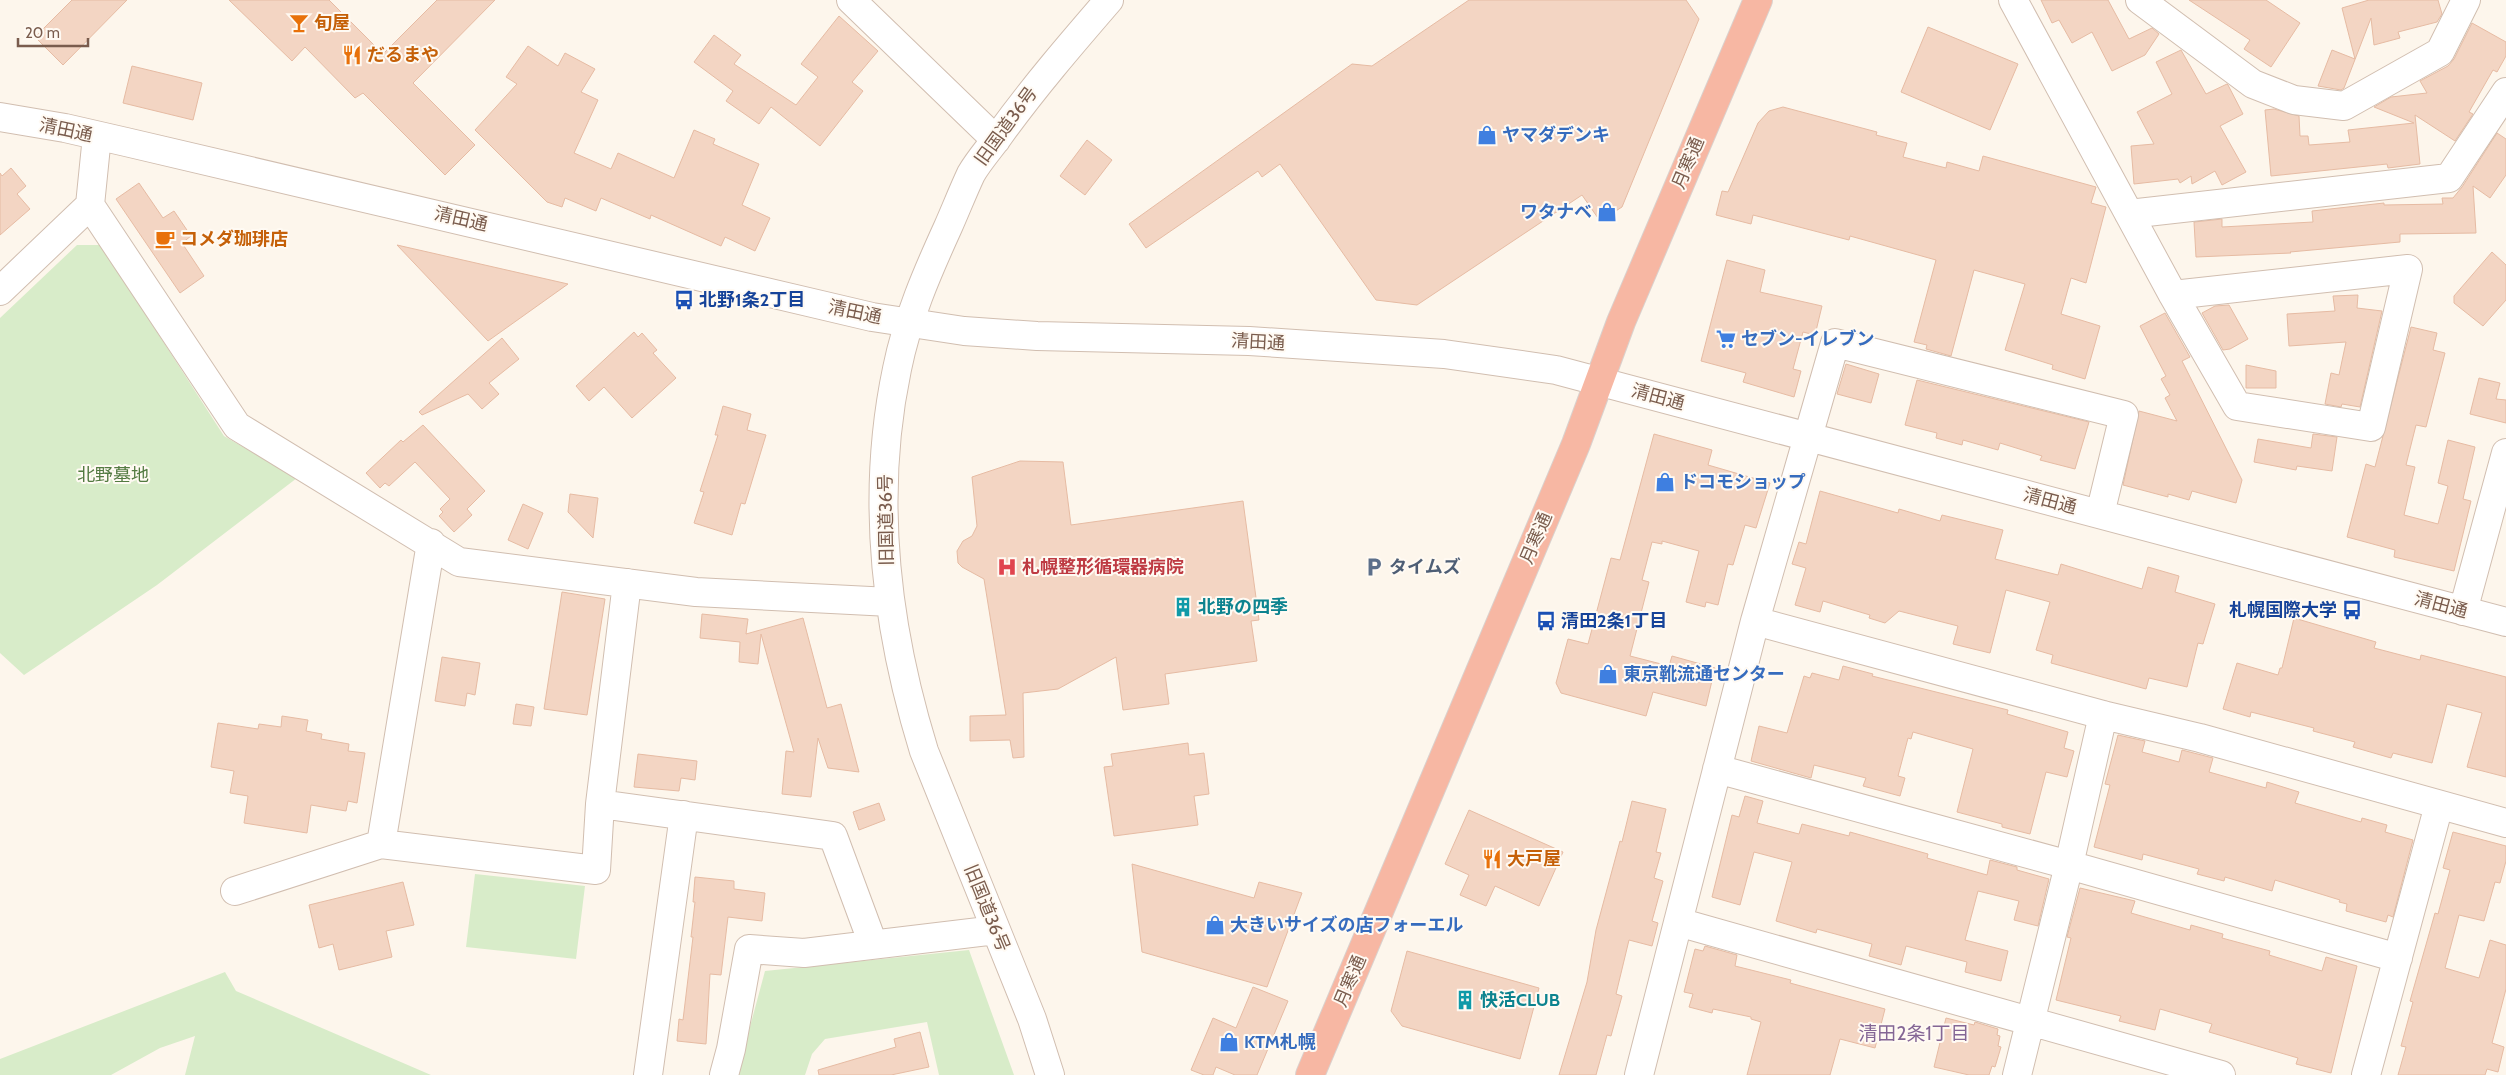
<svg xmlns="http://www.w3.org/2000/svg" width="2506" height="1075" font-family="Cabin,'Noto Sans JP',sans-serif">
<style>
.green{fill:#d8ecc9}
.building{fill:#f3d5c3;stroke:#e6bba3}
.lines{fill:none;stroke-linecap:round;stroke-linejoin:round}
.minor-casing{stroke:#d1beb0;stroke-width:30}
.highway-casing{stroke:#dad1cd;stroke-width:30}
.minor{stroke:#fff;stroke-width:28}
.highway{stroke:#f7b7a3;stroke-width:28}
.labels{text-anchor:middle;dominant-baseline:central;stroke-width:4;stroke-linejoin:round;paint-order:stroke}
.food-label{font-size:18px;font-weight:bold;fill:#c56008;stroke:#fffaf3;text-anchor:start}
.street-label{font-size:18px;fill:#7a5c4d;stroke:#fffaf3}
.shop-label{font-size:18px;font-weight:bold;fill:#366cbe;stroke:#fffaf3;text-anchor:start}
.transit-label{font-size:18px;font-weight:bold;fill:#164399;stroke:#fffaf3;text-anchor:start}
.park-label{font-size:18px;fill:#537a41;stroke:#fffaf3}
.health-label{font-size:18px;font-weight:bold;fill:#be3a42;stroke:#fffaf3;text-anchor:start}
.service-label{font-size:18px;font-weight:bold;fill:#4e5e75;stroke:#fffaf3;text-anchor:start}
.culture-label{font-size:18px;font-weight:bold;fill:#0d838f;stroke:#fffaf3;text-anchor:start}
.neighbourhood-label{font-size:19px;fill:#846695;stroke:#fffaf3}
</style>
<rect width="100%" height="100%" fill="#fdf6ec"/>
<!-- green -->
<path class="green" d="M77 245H101L224 436 297 478 157 585 24 675 0 653V318Z
M475 874 585 886 576 959 466 947Z
M969 950 1014 1075H939L927 1022 825 1039 812 1054 805 1075H737L765 971Z
M225 972 236 991 431 1075H185L195 1036 160 1048 111 1075H0V1059Z"/>
<!-- building -->
<path class="building" d="M72 0H127L63 65 35 37Z
M229 0H329L383 54 437 0H495L413 83 475 145 445 175 363 93 355 98 305 47 292 61Z
M1469 0H1686L1699 19 1622 207 1600 221 1582 195 1417 305 1376 300 1280 164 1262 177 1258 171 1146 248 1129 224 1352 64 1372 66Z
M2041 0H2108L2129 39 2152 28 2159 34 2145 55 2112 71 2092 32 2072 43 2059 20 2052 23Z
M2189 0H2266L2300 23 2271 67 2244 49 2250 40Z
M2369 0H2438L2442 14 2437 22 2398 32 2400 38 2374 45 2371 18 2344 88 2341 90 2318 86 2332 50 2355 59 2342 8Z
M839 16 878 51 852 82 863 91 820 146 771 107 759 124 726 101 733 91 694 62 714 35 741 55 734 64 796 105 818 77 801 64Z
M2472 23 2506 42V56L2497 72 2493 70 2469 112 2473 114 2455 141 2415 115 2420 164 2388 168 2387 164 2271 176 2265 110 2274 109 2299 116 2300 136H2308L2309 145 2350 142 2348 130 2414 123 2374 107 2391 97 2427 93 2420 81 2448 66 2454 59Z
M1928 27 2018 64 1990 130 1901 92Z
M528 46 558 66 565 53 595 69 581 92 598 100 574 153 611 169 618 153 674 178 694 130 715 139 713 144 759 164 742 205 770 218 755 251 725 237 721 246 651 215 650 219 601 198 596 211 565 198 562 207 547 202 475 130 517 84 506 77Z
M2181 50 2206 94 2227 84 2228 85 2243 114 2220 126 2246 172 2222 185 2215 171 2192 184 2191 176 2180 183 2178 179 2134 184 2131 146 2154 144 2137 112 2172 94 2156 62Z
M132 66 202 83 193 120 123 103Z
M1783 107 1877 132 1876 135 1907 143 1903 157 1946 168 1947 162 1979 171 1983 156 2096 187 2091 203 2106 207 2086 283 2071 278 2061 314 2100 326 2085 379 2052 369 2053 365 2005 350 2025 284 1974 270 1951 356 1926 349 1927 345 1914 342 1936 260 1850 236 1849 240 1753 215 1751 224 1716 215 1722 191 1728 192 1758 123 1769 111Z
M2497 133 2506 139V175L2490 198 2473 186 2476 233 2400 234V242L2290 252 2291 253 2196 257 2194 222 2222 219V227L2313 222 2312 211 2384 203V205L2443 204 2442 198H2453L2462 187Z
M1087 140 1112 160 1085 195 1060 176Z
M11 168 26 186 17 194 30 209 0 235V173L2 176Z
M139 183 163 218 174 211 191 236 182 243 204 276 180 293 116 199Z
M397 245 568 284 488 341Z
M2492 252 2506 265V300L2483 326 2454 303V296Z
M1727 260 1765 270 1760 292 1822 306 1815 335 1803 332 1793 369 1801 371 1794 397 1743 382 1746 373 1701 361Z
M2358 295 2357 308 2382 311 2360 407 2342 404 2341 407 2325 404 2331 373 2339 375 2346 342 2289 346 2287 314 2335 311 2333 296Z
M2229 305 2248 339 2230 349 2223 350 2202 313 2215 306Z
M2165 313 2190 357 2182 361 2242 480 2236 503 2192 491 2189 500 2168 494V497L2123 485 2139 411 2177 421 2165 398 2170 395 2161 379 2166 376 2140 326Z
M2411 327 2437 333 2433 350 2445 353 2426 427 2416 425 2406 465 2415 467 2404 515 2438 524 2448 486 2438 483 2448 440 2475 447 2463 499 2471 501 2454 571 2394 557 2395 550 2347 537 2366 464 2375 467Z
M634 332 638 337 642 333 657 350 653 353 676 378 632 418 604 387 589 401 576 386Z
M502 338 519 359 489 383 499 394 482 409 468 394 422 415 419 412Z
M1846 364 1879 374 1871 403 1837 394Z
M2246 365 2276 371V388H2246Z
M2479 378 2500 383 2496 399 2506 400V423L2470 414Z
M1917 380 2089 422 2075 469 2040 460 2042 456 2000 443 1998 450 1963 440 1962 445 1936 438 1937 433 1905 425Z
M723 406 751 414 747 430 766 435 745 504 741 503 732 535 694 523 704 492 700 491 718 435H715Z
M423 425 485 491 467 509 472 515 454 532 439 516 443 512 440 509 450 499 415 462 389 486 385 483 380 488 366 473 401 440 403 442Z
M1654 434 1712 450 1708 465 1770 483 1756 528 1745 525 1733 565 1728 564 1718 605 1706 602 1705 607 1686 602 1699 551 1662 541V544L1652 542 1642 580 1649 582 1630 656 1669 666 1672 656 1715 668 1706 706 1653 692 1646 716 1561 693 1556 683 1568 639 1588 644 1611 558 1620 560Z
M2313 434 2337 437 2332 471 2297 466 2296 470 2254 462 2258 439 2311 448Z
M1020 461 1063 462 1071 525 1243 501 1259 620 1251 621 1257 661 1165 674 1169 704 1123 710 1116 657 1058 689 1023 693 1024 757 1013 758 1010 740 970 741V716L1006 715 984 579 962 567 958 563 957 551 963 541 972 536 977 526 972 477Z
M1820 491 1898 513 1899 509 1940 521 1942 515 2003 530 1995 559 2058 575 2061 564 2142 589 2148 567 2179 576 2175 592 2215 604 2203 644 2198 643 2187 687 2149 678 2146 689 2051 663 2053 655 2036 650 2050 602 2006 590 1990 653 1953 644 1958 626 1899 611 1885 623 1869 618 1870 615 1823 601 1820 612 1795 605 1806 568 1792 564 1799 542 1806 544Z
M570 494 598 498 593 538 568 512Z
M523 504 543 513 528 549 508 540Z
M562 592 605 599 587 715 544 709Z
M702 614 748 619 746 634 803 618 827 708 841 704 859 772 828 768 818 738 811 797 782 794 786 751 794 752 761 634 758 664 739 662 740 642 700 638Z
M2294 618 2376 642 2374 648 2420 660 2421 655 2506 677V777L2467 767 2482 713 2447 704 2432 763 2393 753 2391 758 2353 747 2355 742 2313 731 2314 728 2251 712 2250 717 2223 709 2237 663 2278 675 2280 668H2282Z
M442 657 480 663 475 695 467 693 465 706 435 701Z
M1843 666 1873 674 1872 676 2008 710 2007 714 2068 732 2064 748 2074 751 2067 777 2046 772 2030 834 2002 827V824L1957 812 1973 749 1913 732 1911 739 1908 738 1898 776 1905 778 1900 796 1863 786 1866 778 1814 765 1811 778 1751 761 1759 726 1787 733 1804 676 1810 678 1812 673 1839 680Z
M516 704 534 707 531 726 513 724Z
M282 716 308 720 306 731 322 734 321 739 349 744 348 751 365 753 357 803 348 801 346 811 311 805 307 833 244 823 248 796 230 793 234 771 211 767 218 723 258 729 259 724 281 727Z
M2118 735 2145 741 2142 752 2179 762 2182 750 2213 758 2209 772 2266 788 2267 782 2299 792 2295 803 2361 822 2362 818 2387 825 2385 832 2413 840 2393 917 2388 915 2386 922 2346 911 2347 904 2339 902 2340 900 2275 880 2272 891 2225 877 2224 881 2197 874 2199 869 2143 854 2142 860 2094 847 2110 785 2105 784Z
M1188 743 1189 755 1204 753 1209 794 1194 796 1198 825 1114 836 1104 767 1113 766 1111 754Z
M638 754 697 761 695 780 681 778 679 791 634 787Z
M1745 796 1763 801 1757 823 1799 834 1802 824 1849 836 1850 832 1928 854 1927 858 1987 875 1990 860 2017 867V870L2049 879 2038 926 2014 920 2019 901 1978 891 1965 940 2008 951 2001 981 1965 972 1967 962 1906 946 1901 965 1869 956 1872 944 1817 929 1816 933 1776 921 1792 862 1754 852 1740 905 1712 897 1732 815 1739 817Z
M1632 801 1666 809 1656 852 1661 853 1654 878 1663 881 1652 921 1658 923 1652 946 1629 940 1616 994 1622 996 1611 1036 1607 1035 1596 1075H1559L1587 982 1596 930 1620 841 1622 842Z
M879 803 885 820 859 830 853 812Z
M1469 810 1563 852 1539 906 1495 886 1486 906 1460 895 1469 875 1445 864Z
M2453 832 2506 846V861L2500 883 2495 882 2484 921 2459 915 2445 968 2479 978 2490 940 2506 945V989L2492 1043 2504 1047 2498 1072 2487 1069 2485 1075H2398L2406 1047 2401 1046 2413 1002 2410 1001 2435 913 2438 914 2450 870 2443 868Z
M1132 864 1254 898 1259 882 1302 893 1267 987 1142 952Z
M695 877 734 881V889L765 893 762 921 728 917 721 975 710 974 706 1044 677 1041 679 1019 683 1020 693 937H691L695 902H693Z
M403 882 414 925 386 931 392 957 339 970 333 944 319 948 309 905Z
M2080 888 2135 901 2131 913 2190 930 2191 925 2223 934 2222 938 2270 951 2269 955 2322 971 2326 957 2357 966 2331 1073 2296 1064 2298 1058 2209 1032 2212 1024 2160 1009 2155 1030 2119 1021 2121 1016 2056 1000 2071 938 2067 937Z
M1705 946 1737 955 1735 966 1791 980 1790 983 1885 1009 1875 1048 1840 1039 1830 1075H1747L1761 1022 1751 1019V1017L1713 1009 1712 1013 1689 1007 1693 994 1684 992 1695 949 1703 951Z
M1407 951 1539 988 1520 1059 1402 1026 1391 1011Z
M1253 987 1288 1001 1257 1075H1235L1216 1067 1213 1075H1204L1191 1070 1213 1018 1236 1028Z
M1946 1018 1974 1025 1975 1022 1998 1029 1997 1035 2000 1036 1998 1046 2001 1047 1995 1067 1992 1066 1989 1075H1969L1934 1067Z
M920 1032 929 1067 891 1075H819L818 1070 896 1047 894 1039Z"/>
<g class="lines">
<defs>
<path id="minor" d="M851 0 996 140
M2013 0 2173 295 2237 406 2371 427 2408 269 2173 295
M2140 0 2253 84 2294 100 2344 106 2440 52 2466 0
M0 117 65 128 126 142 872 317 964 331 1037 336 1249 341 1444 354 1556 370 2506 622
M97 136 90 205 237 426 459 562 696 592 890 602
M2129 214 2449 178 2506 92
M0 291 90 205
M2463 611 2506 453
M1755 621 2103 715 2200 738 2506 823
M1717 769 2069 865 2398 958
M600 804 833 836 873 944
M381 844 431 543
M235 891 381 844 596 870 600 804 627 583
M1678 922 2221 1075
M648 1075 684 815
M724 1075 731 1049 749 949 804 953 996 930
M1050 1075 1032 1019 924 751C886 628 870 497 897 369 907 319 927 273 948 227 956 209 963 191 971 174 979 160 991 147 1000 134 1034 87 1071 44 1109 0
M1639 1075 1755 621 1835 343 2124 415 2100 514
M2017 1075 2069 865 2103 715
M2366 1075 2439 805"/>
<path id="highway" d="M1310 1075 1576 444 1621 322 1758 0"/>
</defs>
<!-- minor casing -->
<use href="#minor" class="minor-casing"/>
<!-- highway casing -->
<use href="#highway" class="highway-casing"/>
<!-- minor -->
<use href="#minor" class="minor"/>
<!-- highway -->
<use href="#highway" class="highway"/>
</g>
<!-- icons -->
<defs>
<symbol id="bar-bare" viewBox="-9 -9 18 18"><path d="M-6-5H6L.8 .8V4.5H3.5V6h-7V4.5H-.8V.8Z" fill="#e8710a" stroke="#fffaf3" stroke-width="2.5" paint-order="stroke"/></symbol>
<symbol id="restaurant-bare" viewBox="-9 -9 18 18"><path d="M-5-6h1v4h1v-4h1v4h1v-4h1v5L-1.5 .5V6h-2V.5L-5-1ZM5-6V6H3V1.5H1.5Q1.5-4 5-6Z" fill="#e8710a" stroke="#fffaf3" stroke-width="2.5" paint-order="stroke"/></symbol>
<symbol id="shop-bare" viewBox="-9 -9 18 18"><path d="M-5-2.5h2.3a2.7 3.5 0 0 1 5.4 0H5L5.5 6h-11ZM-1.5-2.5h3a1.5 2.3 0 0 0-3 0Z" fill="#3f7fe0" stroke="#fffaf3" stroke-width="2.5" paint-order="stroke"/></symbol>
<symbol id="cafe-bare" viewBox="-9 -9 18 18"><path d="M-5.5-4.5H6V0H3Q3 3.5 0 3.5H-2.5Q-5.5 3.5-5.5 0ZM3-3.2v2h1.7v-2ZM-6 4.5H4V6H-6Z" fill="#e8710a" stroke="#fffaf3" stroke-width="2.5" paint-order="stroke"/></symbol>
<symbol id="bus-bare" viewBox="-9 -9 18 18"><path d="M-5-6H5V4H4V6H2V4H-2V6H-4V4H-5ZM-3.5-4V0h7V-4ZM-3.5 1.2v1.5H-2V1.2ZM2 1.2v1.5H3.5V1.2Z" fill="#1a4fb4" stroke="#fffaf3" stroke-width="2.5" paint-order="stroke"/></symbol>
<symbol id="supermarket-bare" viewBox="-9 -9 18 18"><path d="M-6-5.5h2.5l.6 2H6L4.5 2H-2.5L-4.4-4H-6ZM-1.5 3.2a1.3 1.3 0 1 0 .1 0ZM3 3.2a1.3 1.3 0 1 0 .1 0Z" fill="#3f7fe0" stroke="#fffaf3" stroke-width="2.5" paint-order="stroke"/></symbol>
<symbol id="hospital-bare" viewBox="-9 -9 18 18"><path d="M-5-5h3v3.5h4V-5h3V5h-3V1.5h-4V5h-3Z" fill="#e0444e" stroke="#fffaf3" stroke-width="2.5" paint-order="stroke"/></symbol>
<symbol id="parking-bare" viewBox="-9 -9 18 18"><path d="M-3.5-5.5H1a3.5 3.5 0 0 1 0 7H-1V5.5H-3.5ZM-1-3.4V-.6H.8a1.4 1.4 0 0 0 0-2.8Z" fill="#5c6f8a" stroke="#fffaf3" stroke-width="2.5" paint-order="stroke"/></symbol>
<symbol id="building-bare" viewBox="-9 -9 18 18"><path d="M-4-6H4V6H1V3H-1V6H-4ZM-2.5-4.3h1.7v1.8h-1.7ZM.8-4.3h1.7v1.8H.8ZM-2.5-1h1.7V.8h-1.7ZM.8-1h1.7V.8H.8Z" fill="#0f9aa8" stroke="#fffaf3" stroke-width="2.5" paint-order="stroke"/></symbol>
</defs>
<g fill-rule="evenodd">
<use href="#bar-bare" x="285" y="9" width="28" height="28"/>
<use href="#restaurant-bare" x="338" y="41" width="28" height="28"/>
<use href="#shop-bare" x="1473" y="121" width="28" height="28"/>
<use href="#shop-bare" x="1593" y="198" width="28" height="28"/>
<use href="#cafe-bare" x="151" y="225" width="28" height="28"/>
<use href="#bus-bare" x="670" y="286" width="28" height="28"/>
<use href="#supermarket-bare" x="1712" y="325" width="28" height="28"/>
<use href="#shop-bare" x="1651" y="468" width="28" height="28"/>
<use href="#hospital-bare" x="993" y="553" width="28" height="28"/>
<use href="#parking-bare" x="1360" y="553" width="28" height="28"/>
<use href="#building-bare" x="1169" y="593" width="28" height="28"/>
<use href="#bus-bare" x="2338" y="596" width="28" height="28"/>
<use href="#bus-bare" x="1532" y="607" width="28" height="28"/>
<use href="#shop-bare" x="1594" y="660" width="28" height="28"/>
<use href="#restaurant-bare" x="1478" y="845" width="28" height="28"/>
<use href="#shop-bare" x="1201" y="911" width="28" height="28"/>
<use href="#building-bare" x="1451" y="986" width="28" height="28"/>
<use href="#shop-bare" x="1215" y="1028" width="28" height="28"/>
</g>
<g class="labels">
<!-- food labels -->
<g class="food-label">
<text x="314" y="23">旬屋</text>
<text x="367" y="55">だるまや</text>
<text x="180" y="239">コメダ珈琲店</text>
<text x="1507" y="859">大戸屋</text>
</g>
<!-- street labels -->
<g class="street-label">
<text transform="translate(1006 126) rotate(-54)">旧国道36号</text>
<text transform="translate(66 130) rotate(12)">清田通</text>
<text transform="translate(1688 163) rotate(-67)">月寒通</text>
<text transform="translate(461 219) rotate(13)">清田通</text>
<text transform="translate(855 312) rotate(12)">清田通</text>
<text transform="translate(1258 342) rotate(3)">清田通</text>
<text transform="translate(1658 397) rotate(15)">清田通</text>
<text transform="translate(2050 501) rotate(15)">清田通</text>
<text transform="translate(886 520) rotate(-91)">旧国道36号</text>
<text transform="translate(1536 538) rotate(-67)">月寒通</text>
<text transform="translate(2441 605) rotate(15)">清田通</text>
<text transform="translate(987 908) rotate(68)">旧国道36号</text>
<text transform="translate(1350 981) rotate(-67)">月寒通</text>
</g>
<!-- shop labels -->
<g class="shop-label">
<text x="1502" y="135">ヤマダデンキ</text>
<text x="1592" y="212" text-anchor="end">ワタナベ</text>
<text x="1741" y="339">セブン-イレブン</text>
<text x="1680" y="482">ドコモショップ</text>
<text x="1623" y="674">東京靴流通センター</text>
<text x="1230" y="925">大きいサイズの店フォーエル</text>
<text x="1244" y="1042">KTM札幌</text>
</g>
<!-- transit labels -->
<g class="transit-label">
<text x="699" y="300">北野1条2丁目</text>
<text x="2337" y="610" text-anchor="end">札幌国際大学</text>
<text x="1561" y="621">清田2条1丁目</text>
</g>
<!-- park labels -->
<g class="park-label">
<text x="113" y="475">北野墓地</text>
</g>
<!-- health labels -->
<g class="health-label">
<text x="1022" y="567">札幌整形循環器病院</text>
</g>
<!-- service labels -->
<g class="service-label">
<text x="1389" y="567">タイムズ</text>
</g>
<!-- culture labels -->
<g class="culture-label">
<text x="1198" y="607">北野の四季</text>
<text x="1480" y="1000">快活CLUB</text>
</g>
<!-- neighbourhood labels -->
<g class="neighbourhood-label">
<text x="1914" y="1033">清田2条1丁目</text>
</g>
</g>
<!-- scale -->
<path d="M18 38v8h70v-8" fill="none" stroke="#7a5c4d" stroke-width="2.5"/>
<text x="25" y="38" font-size="15" fill="#7a5c4d" stroke="#fffaf3" stroke-width="4" paint-order="stroke">20 m</text>
</svg>
